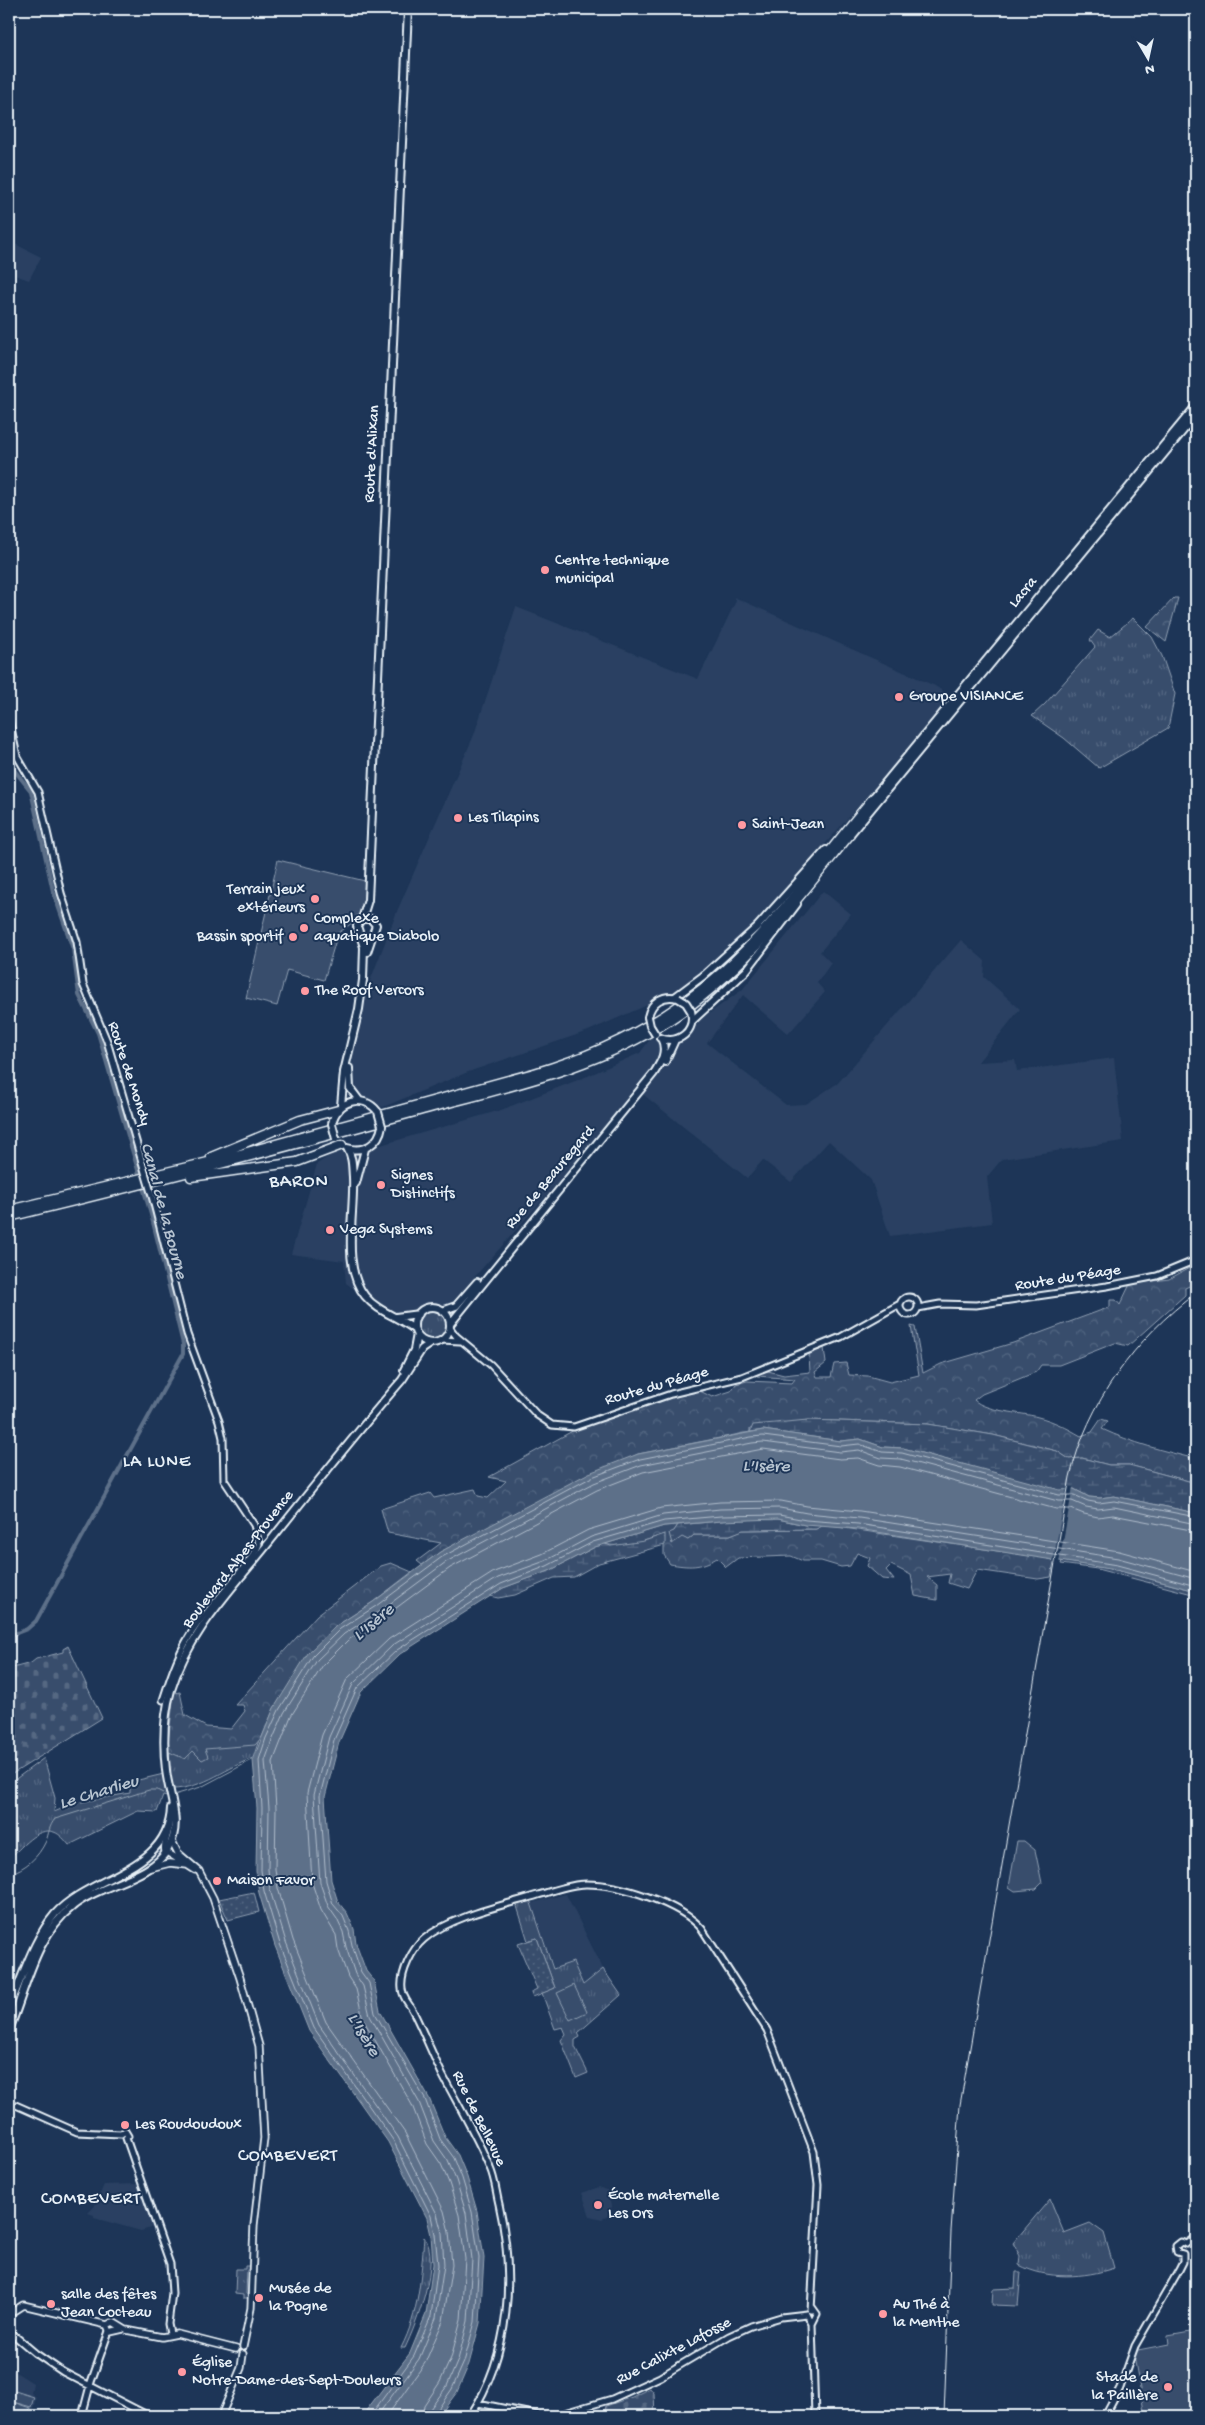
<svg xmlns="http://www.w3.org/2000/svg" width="1205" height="2425" font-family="'Gochi Hand',sans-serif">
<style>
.built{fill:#2a4162}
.grass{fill:url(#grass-tufts);stroke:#909fb2}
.forest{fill:url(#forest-crowns);stroke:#909fb2}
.wetland{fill:url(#wetland-marsh);stroke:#909fb2}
.cemetery{fill:url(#cemetery-stones);stroke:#909fb2}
.garden{fill:url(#garden-dots);stroke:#909fb2}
.pitch{fill:#374d6c;stroke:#909fb2}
.water{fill:#5d7089;stroke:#95a4b5}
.pier{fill:#1d3557}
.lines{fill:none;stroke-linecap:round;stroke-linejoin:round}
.shore{stroke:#b0bdcc;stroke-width:1}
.stream{stroke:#95a4b5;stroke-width:1}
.canal{stroke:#5d7089;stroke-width:4}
.tertiary-casing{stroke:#e8f1f8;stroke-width:9}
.secondary-casing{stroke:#e8f1f8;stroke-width:9}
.primary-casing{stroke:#e8f1f8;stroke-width:10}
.trunk-casing{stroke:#e8f1f8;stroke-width:10}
.motorway-casing{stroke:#e8f1f8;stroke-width:11}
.tertiary{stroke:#1d3557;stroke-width:5}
.secondary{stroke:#1d3557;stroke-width:5.5}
.primary{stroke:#1d3557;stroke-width:6}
.trunk{stroke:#1d3557;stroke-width:6}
.motorway{stroke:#1d3557;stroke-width:8}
.rail{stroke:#e8f1f8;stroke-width:1}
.tertiary-bridge-casing{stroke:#e8f1f8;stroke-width:9;stroke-linecap:butt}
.primary-bridge-casing{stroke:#e8f1f8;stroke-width:10;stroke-linecap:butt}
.tertiary-bridge{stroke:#1d3557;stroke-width:5}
.primary-bridge{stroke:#1d3557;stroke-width:6}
.poi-dot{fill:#ff9aa2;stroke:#1d3557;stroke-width:2}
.labels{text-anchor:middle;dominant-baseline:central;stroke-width:4;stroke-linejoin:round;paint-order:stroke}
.street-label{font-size:16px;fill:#e8f1f8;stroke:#1d3557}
.poi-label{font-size:16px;fill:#e8f1f8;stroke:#1d3557;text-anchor:start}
.water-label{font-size:18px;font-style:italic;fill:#b7c4d1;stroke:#1d3557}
.neighbourhood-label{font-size:18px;letter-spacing:1px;fill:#e8f1f8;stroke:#1d3557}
.quarter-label{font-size:19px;letter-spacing:1px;fill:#e8f1f8;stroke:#1d3557}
</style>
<defs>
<pattern id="grass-tufts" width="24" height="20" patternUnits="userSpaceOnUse" patternTransform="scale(1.25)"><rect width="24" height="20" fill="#374d6c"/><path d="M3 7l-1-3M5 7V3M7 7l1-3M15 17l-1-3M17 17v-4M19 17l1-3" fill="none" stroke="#546782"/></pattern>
<pattern id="forest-crowns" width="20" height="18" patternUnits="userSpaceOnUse" patternTransform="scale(1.25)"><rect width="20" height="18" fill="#374d6c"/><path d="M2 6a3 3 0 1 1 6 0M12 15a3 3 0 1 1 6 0" fill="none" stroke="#546782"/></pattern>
<pattern id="wetland-marsh" width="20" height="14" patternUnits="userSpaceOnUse" patternTransform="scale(1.25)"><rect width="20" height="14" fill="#374d6c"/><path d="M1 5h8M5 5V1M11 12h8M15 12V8" fill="none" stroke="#546782"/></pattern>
<pattern id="cemetery-stones" width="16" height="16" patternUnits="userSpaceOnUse" patternTransform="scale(1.25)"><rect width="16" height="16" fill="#374d6c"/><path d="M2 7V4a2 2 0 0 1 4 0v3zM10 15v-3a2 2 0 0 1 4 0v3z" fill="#546782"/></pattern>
<pattern id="garden-dots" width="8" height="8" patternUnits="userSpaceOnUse" patternTransform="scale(1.25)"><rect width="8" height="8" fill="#374d6c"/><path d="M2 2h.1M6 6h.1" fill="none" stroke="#546782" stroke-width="1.8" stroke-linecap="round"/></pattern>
</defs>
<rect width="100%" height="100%" fill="#1d3557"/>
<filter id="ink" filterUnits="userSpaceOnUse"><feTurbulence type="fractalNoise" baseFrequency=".02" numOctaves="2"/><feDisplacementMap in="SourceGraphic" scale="10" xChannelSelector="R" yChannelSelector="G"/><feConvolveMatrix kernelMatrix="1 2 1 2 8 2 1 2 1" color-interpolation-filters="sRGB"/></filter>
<g filter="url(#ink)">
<!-- built -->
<path class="built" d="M9 241 41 257 29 280 9 273Z
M734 597 935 686 950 696 924 737 854 811 759 920 720 957 677 992 588 1031 468 1072 383 1107 357 1095 351 1084 353 1055 367 989 398 909 474 735 516 607 698 679 736 601Z
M823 891 851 914 820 952 831 963 817 983 825 992 788 1034 743 995 707 1043 786 1105 806 1104 838 1083 961 940 985 961 984 977 1020 1009 978 1062 1015 1060 1017 1071 1114 1058 1123 1141 1002 1159 987 1177 992 1223 890 1236 871 1180 829 1141 791 1182 763 1160 747 1178 639 1091 447 1308 400 1317 370 1301 346 1283 344 1261 291 1254 317 1164 339 1150 366 1152 374 1147 501 1110 583 1078 640 1053 651 1038 679 1044 697 1022 742 990Z
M566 1894 603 1969 582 1985 554 1969 531 1903Z
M140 2184 156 2226 141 2231 94 2218V2215L88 2213 94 2207 104 2185Z
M599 2187 607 2190 613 2214 602 2219 590 2216 582 2193Z
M9 2368 33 2383 31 2393 36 2398 31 2416H9Z"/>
<!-- grass -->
<path class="grass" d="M1133 618 1152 637 1162 656 1175 694 1168 728 1099 768 1064 738 1032 716 1045 704 1095 647 1090 640 1098 630 1110 637Z
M418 1325a14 14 0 1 1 28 0a14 14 0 1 1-28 0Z
M173 1715 200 1724 211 1740H259L253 1758C221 1770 201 1791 165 1789L167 1797 163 1796 157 1812 138 1811 69 1845C65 1840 60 1834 54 1832 37 1826 20 1849 9 1859V1784L44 1758 55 1798 54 1812 76 1803 130 1793V1782L168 1773Z
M530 1900 553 1969 573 1962 583 1985 603 1969 621 1995 578 2033 580 2037 575 2040V2047L588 2073 576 2078 561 2040 566 2034 563 2027 555 2029 542 1993 555 1988 537 1938 528 1941 516 1903Z
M1050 2199 1064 2233 1090 2223 1104 2233 1114 2268C1084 2278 1048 2280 1019 2265L1020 2256 1013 2243Z
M424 2237C442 2259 416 2325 405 2348H401C419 2313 421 2276 424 2237Z
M245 2266H250V2270H247L246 2294 248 2295V2298H243V2295L235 2294 236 2269H245Z
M1016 2272H1021L1018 2306 992 2305 993 2289 1015 2288Z"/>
<!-- forest -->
<path class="forest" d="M1174 598H1178L1166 642 1147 627Z
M1193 1266 1196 1267V1283L1185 1288V1295L1128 1346 1115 1343 1059 1365H1041L1036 1372 982 1394 974 1400C987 1412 1020 1412 1038 1417 1054 1421 1067 1428 1081 1436L1092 1432 1101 1419 1108 1421 1102 1429C1132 1443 1164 1451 1196 1459V1483L1129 1465H1109L1082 1458 1069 1459 1057 1451 993 1435 928 1424 808 1420 750 1429V1432L638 1454 440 1552 422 1565 417 1561 441 1543 388 1533 381 1509 430 1493 434 1498 475 1489 478 1496 488 1498 506 1481 489 1477 576 1429 664 1399 700 1391 712 1397 731 1391 736 1384 747 1381 792 1383 795 1379 757 1376 758 1373 768 1371 784 1375 810 1372 809 1356 811 1352 824 1348 826 1363 815 1372 817 1377H831L834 1364 846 1363 849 1375 868 1376 890 1382 919 1375 911 1326 915 1327 923 1373 941 1364 1013 1343 1110 1307V1300H1116L1120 1305 1130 1284 1169 1279Z
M678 1525 674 1531 688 1540 694 1535H730L742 1530 816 1529 824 1525 1051 1559 1054 1562 1051 1577 1038 1579 977 1570 967 1589 948 1583 950 1574 927 1577 937 1585V1600L915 1596 911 1575 891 1565 886 1570 894 1580 882 1579 867 1566 870 1558 857 1553 850 1566 841 1567 821 1561H803L791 1556 738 1558 726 1567 717 1558C700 1568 689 1567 670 1564L664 1555V1534C648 1540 623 1549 605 1544L664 1526Z
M1062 1561 1116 1570 1196 1591V1595L1097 1569 1061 1564Z
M391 1563 412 1572 373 1602 336 1626 274 1708 262 1737 255 1745 205 1749 208 1757 202 1760 193 1751 185 1759 167 1751 174 1693 180 1692 185 1715 206 1727 231 1729 245 1711 243 1705H235L317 1615 381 1566Z"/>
<!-- wetland -->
<path class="wetland" d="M808 1420 928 1424 993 1435 1057 1451 1069 1459 1082 1458 1109 1465H1129L1196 1483V1513L1114 1496 1100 1498 1089 1497 1074 1489 1060 1491 903 1448 883 1447 860 1439 841 1441 763 1430 750 1432 753 1425Z
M742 1519H778L805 1525H824L816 1529 743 1530 730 1535H694L688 1540 682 1537 672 1544 669 1533 674 1531 678 1525Z
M665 1534V1545L599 1563 574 1577 554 1578 515 1595 498 1598 490 1596 503 1588 549 1571 595 1547 605 1544 611 1546 644 1541Z"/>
<!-- cemetery -->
<path class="cemetery" d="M68 1646 102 1718 9 1776V1669L31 1663 36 1659 63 1652V1649Z
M650 2388 654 2393 655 2416H604L606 2406 632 2397Z"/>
<!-- garden -->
<path class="garden" d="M254 1892 259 1912 228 1920 219 1899Z
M537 1938 555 1988 533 1997 531 1992 537 1989 518 1944Z"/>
<!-- pitch -->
<path class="pitch" d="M278 860 365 881C363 910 363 917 338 933L324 980 287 970 277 1006 246 998Z
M1017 1841H1024L1035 1850 1042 1883 1036 1889 1015 1891 1009 1887Z
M574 1985 587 2012 570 2020 557 1993Z
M1196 2331V2416H1145L1133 2351 1169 2344 1168 2336Z
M15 2391 34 2397 31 2407 13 2402 30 2408 27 2416 9 2413V2406Z"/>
<!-- water -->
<path class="water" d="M763 1430 841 1441 860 1439 883 1447 903 1448 1060 1490 1074 1489 1089 1497 1100 1498 1114 1496 1196 1513V1591L1116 1570 858 1529 805 1525 778 1519 721 1521 664 1526 595 1547 549 1571 503 1588 400 1654 361 1692 339 1742 325 1797 331 1880 338 1902 347 1913 354 1929 356 1944 366 1971 374 1981 380 2011 429 2098 445 2137 458 2155 467 2177 477 2211 484 2258 480 2323 469 2364 457 2392 439 2416H362L410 2353 426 2314 433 2264 431 2235 427 2218 388 2142 309 2031 275 1946 259 1893 256 1871 257 1808 253 1760 262 1737 274 1708 308 1653 336 1626 373 1602 440 1552 589 1473 638 1454Z"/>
<!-- pier -->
<path class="pier" d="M1067 1487H1073L1059 1563 1053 1562Z"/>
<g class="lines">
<!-- shore -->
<path class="shore" d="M370 2416 414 2356 431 2316 438 2265 435 2234 431 2216 393 2140 314 2028 280 1944 264 1891 261 1870 262 1808 259 1760 266 1738 279 1710 313 1656 340 1629 376 1606 442 1557 592 1477 640 1459 751 1437 763 1436 841 1446 859 1444 882 1452 902 1453 1059 1495H1074L1088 1501 1099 1503 1114 1501 1196 1517
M377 2416 419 2359 436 2318 444 2265 442 2233 437 2214 398 2137 319 2025 286 1942 270 1890 268 1869 269 1808 265 1761 272 1741 284 1713 317 1660 344 1634 380 1611 446 1562 594 1483 641 1465 752 1443 763 1442 840 1452 859 1450 881 1458 901 1459 1058 1501H1072L1086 1507 1098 1509 1114 1507 1196 1524
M387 2416 425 2363 443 2321 452 2265 449 2232 444 2211 405 2133 326 2022 293 1940 278 1888 275 1869 276 1808 273 1762 291 1716 323 1665 348 1640 384 1617 450 1568 597 1490 643 1472 763 1449 840 1459 858 1458 879 1465 900 1467 1056 1509H1071L1084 1514 1098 1517 1113 1515 1196 1531
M422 2416 424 2406 440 2382 451 2358 461 2320 465 2259 459 2215 449 2183 441 2164 427 2144 412 2105 363 2019 356 1989 348 1977 338 1949 336 1935 321 1910 312 1883 307 1793 322 1735 347 1679 389 1639 494 1572 542 1554 588 1530 661 1508 720 1502 781 1501 807 1506 860 1511 1119 1551 1196 1572
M429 2416 430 2409 447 2386 458 2360 468 2321 472 2259 466 2213 456 2180 448 2161 434 2141 419 2102 370 2016 363 1986 355 1974 346 1947 343 1932 337 1919 328 1906 320 1883 314 1795 329 1737 353 1684 393 1645 498 1578 545 1561 591 1537 663 1515 720 1509 780 1508 807 1513 859 1518 1118 1558 1196 1579
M435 2416 436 2412 452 2389 464 2362 475 2322 479 2258 472 2212 462 2178 454 2158 440 2139 425 2099 375 2013 369 1983 361 1972 352 1945 349 1931 343 1916 333 1904 326 1881 320 1796 334 1740 357 1688 397 1650 501 1584 547 1566 593 1542 664 1521 721 1516 779 1515 806 1520 858 1524 1117 1565 1196 1586"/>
<!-- stream -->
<path class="stream" d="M174 1795 201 1787 254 1759
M9 1874C26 1868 38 1858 46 1841 49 1833 49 1826 55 1819L149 1790H157L167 1795"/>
<!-- canal -->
<path class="canal" d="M9 760 10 765 31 791 53 891 73 949 79 995 98 1033 152 1218 183 1344V1354L36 1621 27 1629 9 1636"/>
<defs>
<path id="tertiary" d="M9 719 17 756 38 792 61 893 77 942 83 984 107 1041 142 1162
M152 1196 187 1334 219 1421 223 1438 224 1480 254 1525 259 1544C256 1557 207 1610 196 1626 180 1648 171 1675 163 1700
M900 1306a9 9 0 1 1 18 0a9 9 0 1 1-18 0Z
M918 1308 940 1304 976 1305 1107 1286 1157 1276 1196 1260
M450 1328 456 1336 491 1365 537 1415 552 1425 574 1427 671 1394 742 1377 841 1337 900 1304
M442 1340 460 1341
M9 2102 77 2132 121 2134 125 2131 128 2136
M126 2138 170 2264 172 2293 168 2324 170 2334
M1186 2244 1196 2237
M1183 2254 1177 2252 1176 2246 1181 2242 1186 2244
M807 2314 812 2324 815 2416
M812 2324 817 2314 812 2307
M9 2331 35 2353 63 2372 149 2416
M478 2403 542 2416
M82 2416 91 2382 109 2331
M470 2416C511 2353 515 2275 499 2204 496 2192 495 2179 490 2168 477 2136 458 2105 442 2074 432 2053 423 2031 413 2011 409 2003 403 1999 402 1989 400 1973 412 1949 424 1939 451 1916 505 1905 538 1895 553 1891 570 1884 586 1884 619 1884 680 1903 702 1929L767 2030 814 2152 818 2185 811 2310
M554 2416 612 2399 660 2377 729 2336 751 2326 781 2317 807 2314
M1105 2416 1120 2388 1135 2346 1179 2270 1183 2262V2254"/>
<path id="secondary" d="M169 1825C169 1835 163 1841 165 1851L195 1870
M172 1841 178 1853 199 1871 213 1898 240 1978 259 2046 264 2138 254 2225 251 2308 243 2347
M150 1868 170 1863 187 1865
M9 2314 23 2305 107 2325
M107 2325 113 2322 126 2330 162 2337 177 2334 236 2349
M107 2325 110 2332 123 2329
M221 2416 241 2368 243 2354"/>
<path id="primary" d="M362 919H371L376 925 367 952
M648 1017C651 1002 663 994 678 998
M660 1038C679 1045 696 1031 691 1011
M665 1062 675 1040
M349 1068 350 1088 359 1100
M341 1106 344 1072 359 1009 363 980 364 947 357 926 363 916 368 900 408 9
M332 1124C336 1101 363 1092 378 1112
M347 1148C353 1158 352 1166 353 1177 355 1214 341 1266 365 1296 378 1312 399 1317 415 1330
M347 1148C364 1153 379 1144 382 1126
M356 1183 365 1149
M414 1325a18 18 0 1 1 36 0a18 18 0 1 1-36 0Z
M442 1311 456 1306 477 1282
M396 1317 419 1314
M450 1324 654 1073C661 1062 668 1051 661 1038
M404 1370 414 1350 417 1334
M9 2007C23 1976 33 1940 55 1914 90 1875 169 1871 171 1808
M9 2030C26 1989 35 1935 73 1906 100 1884 151 1879 168 1849 183 1823 169 1797 166 1770 163 1744 164 1715 171 1690 189 1631 234 1587 271 1540 314 1486 357 1432 402 1380L422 1349 431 1343"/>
<path id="trunk" d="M871 800 1196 406
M847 838 1196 415
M675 997 703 976 757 927 826 850
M693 1020 746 971 797 904"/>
<path id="motorway" d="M211 1157 300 1120 338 1110
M191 1177 297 1162 342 1145
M9 1210 229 1157 534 1073C603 1053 667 1021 722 972 779 921 824 856 873 798
M9 1217C145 1184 280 1149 415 1112 502 1088 594 1070 670 1020 743 972 794 903 849 836"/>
</defs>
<!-- tertiary casing -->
<use href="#tertiary" class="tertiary-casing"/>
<!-- secondary casing -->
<use href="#secondary" class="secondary-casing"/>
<!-- primary casing -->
<use href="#primary" class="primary-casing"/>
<!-- trunk casing -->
<use href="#trunk" class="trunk-casing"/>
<!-- motorway casing -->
<use href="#motorway" class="motorway-casing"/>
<!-- tertiary -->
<use href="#tertiary" class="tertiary"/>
<!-- secondary -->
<use href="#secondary" class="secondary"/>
<!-- primary -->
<use href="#primary" class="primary"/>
<!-- trunk -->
<use href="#trunk" class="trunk"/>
<!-- motorway -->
<use href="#motorway" class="motorway"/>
<!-- rail -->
<path class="rail" d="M944 2416 951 2231 960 2105 1070 1477C1087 1404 1136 1337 1196 1293"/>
<defs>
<path id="tertiary-bridge" d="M142 1162 152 1196"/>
<path id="primary-bridge" d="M678 998 686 1003 691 1011
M648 1017 650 1026 655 1034
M378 1112 382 1126
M332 1124 336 1139"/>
</defs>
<!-- tertiary-bridge casing -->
<use href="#tertiary-bridge" class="tertiary-bridge-casing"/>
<!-- primary-bridge casing -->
<use href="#primary-bridge" class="primary-bridge-casing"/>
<!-- tertiary-bridge -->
<use href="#tertiary-bridge" class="tertiary-bridge"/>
<!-- primary-bridge -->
<use href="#primary-bridge" class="primary-bridge"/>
</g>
</g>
<!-- markers -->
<g class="poi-dot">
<circle cx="545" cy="570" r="5"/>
<circle cx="899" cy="697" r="5"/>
<circle cx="458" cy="818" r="5"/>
<circle cx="742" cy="825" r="5"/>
<circle cx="315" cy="899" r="5"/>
<circle cx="304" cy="928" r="5"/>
<circle cx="293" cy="937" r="5"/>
<circle cx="305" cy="991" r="5"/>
<circle cx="381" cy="1185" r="5"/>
<circle cx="330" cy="1230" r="5"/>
<circle cx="217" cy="1881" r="5"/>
<circle cx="125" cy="2125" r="5"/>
<circle cx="598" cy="2205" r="5"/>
<circle cx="259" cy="2298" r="5"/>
<circle cx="51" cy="2304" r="5"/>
<circle cx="883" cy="2314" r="5"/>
<circle cx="182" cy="2372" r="5"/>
<circle cx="1168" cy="2387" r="5"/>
</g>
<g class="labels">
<!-- street labels -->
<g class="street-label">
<text transform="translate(373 454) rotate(-87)">Route d'Alixan</text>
<text transform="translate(1024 593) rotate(-50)">Lacra</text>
<text transform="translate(128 1074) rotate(72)">Route de Mondy</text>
<text transform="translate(551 1178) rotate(-50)">Rue de Beauregard</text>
<text transform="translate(1068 1279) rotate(-9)">Route du Péage</text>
<text transform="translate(657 1387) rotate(-16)">Route du Péage</text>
<text transform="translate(239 1560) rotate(-52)">Boulevard Alpes-Provence</text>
<text transform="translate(478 2119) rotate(64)">Rue de Bellevue</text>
<text transform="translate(674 2352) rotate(-28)">Rue Calixte Lafosse</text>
</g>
<!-- poi labels -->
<g class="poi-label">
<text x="555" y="561">Centre technique<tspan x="555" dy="18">municipal</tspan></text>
<text x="909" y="697">Groupe VISIANCE</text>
<text x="468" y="818">Les Tilapins</text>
<text x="752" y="825">Saint-Jean</text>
<text x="305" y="890" text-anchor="end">Terrain jeux<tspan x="305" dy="18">extérieurs</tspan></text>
<text x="314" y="919">Complexe<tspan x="314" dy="18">aquatique Diabolo</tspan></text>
<text x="283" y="937" text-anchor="end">Bassin sportif</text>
<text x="315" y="991">The Roof Vercors</text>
<text x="391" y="1176">Signes<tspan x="391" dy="18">Distinctifs</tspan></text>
<text x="340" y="1230">Vega Systems</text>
<text x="227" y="1881">Maison Favor</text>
<text x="135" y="2125">Les Roudoudoux</text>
<text x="608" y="2196">École maternelle<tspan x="608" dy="18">Les Ors</tspan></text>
<text x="269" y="2289">Musée de<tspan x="269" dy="18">la Pogne</tspan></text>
<text x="61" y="2295">salle des fêtes<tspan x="61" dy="18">Jean Cocteau</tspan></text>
<text x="893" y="2305">Au Thé à<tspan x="893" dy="18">la Menthe</tspan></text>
<text x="192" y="2363">Église<tspan x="192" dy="18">Notre-Dame-des-Sept-Douleurs</tspan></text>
<text x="1158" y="2378" text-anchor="end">Stade de<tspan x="1158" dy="18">la Paillère</tspan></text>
</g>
<!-- water labels -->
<g class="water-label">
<text transform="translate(163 1211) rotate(75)">Canal de la Bourne</text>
<text transform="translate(766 1467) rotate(1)">L'Isère</text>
<text transform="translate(374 1623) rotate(-40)">L'Isère</text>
<text transform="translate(99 1793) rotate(-17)">Le Charlieu</text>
<text transform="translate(363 2035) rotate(59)">L'Isère</text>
</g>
<!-- neighbourhood labels -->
<g class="neighbourhood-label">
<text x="157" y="1462">LA LUNE</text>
<text x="288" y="2156">COMBEVERT</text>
<text x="91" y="2199">COMBEVERT</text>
</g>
<!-- quarter labels -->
<g class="quarter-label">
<text x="299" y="1182">BARON</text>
</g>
</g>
<!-- margin -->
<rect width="1205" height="2425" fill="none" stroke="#1d3557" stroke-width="30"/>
<rect x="15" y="15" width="1175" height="2395" fill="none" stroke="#e8f1f8" stroke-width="2" filter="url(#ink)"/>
<!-- north arrow -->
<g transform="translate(1148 58) rotate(171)" stroke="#1d3557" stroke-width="4" paint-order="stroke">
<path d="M0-4L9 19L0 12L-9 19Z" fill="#e8f1f8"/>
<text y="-8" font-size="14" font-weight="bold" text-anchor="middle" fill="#e8f1f8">N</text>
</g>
</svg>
